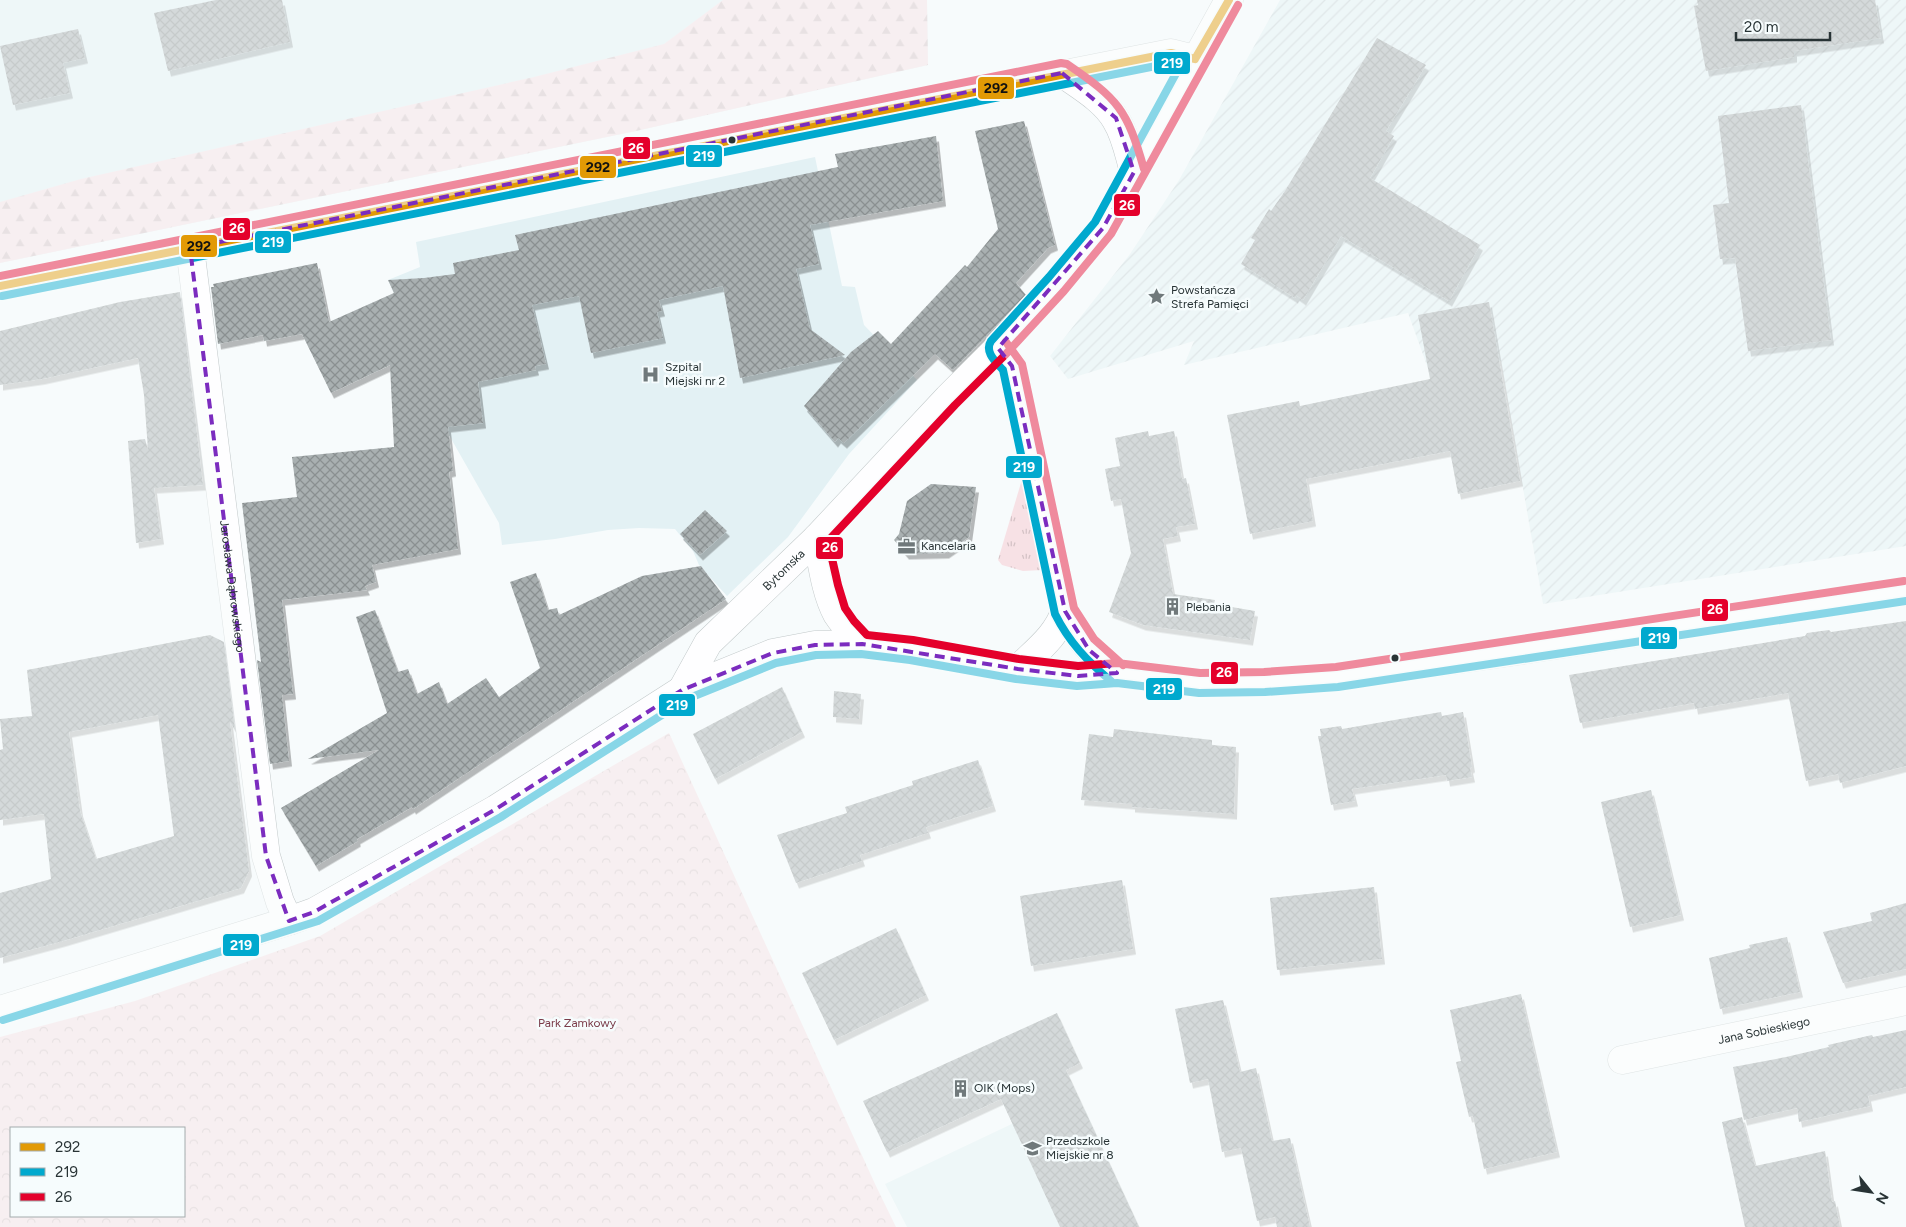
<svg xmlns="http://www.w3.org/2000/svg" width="1906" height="1227" font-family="Figtree,sans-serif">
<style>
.built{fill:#e3f1f4}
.industrial{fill:url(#industrial-furrows)}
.grass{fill:url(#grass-tufts)}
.forest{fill:url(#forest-firs)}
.park{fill:url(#park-crowns);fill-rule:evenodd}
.building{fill:url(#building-cross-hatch);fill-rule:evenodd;filter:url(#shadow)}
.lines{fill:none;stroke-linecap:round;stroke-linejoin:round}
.minor-casing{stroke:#c2c9ca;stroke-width:29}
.minor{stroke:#fefeff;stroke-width:28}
.bus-1-casing{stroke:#f6fcfd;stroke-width:11}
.bus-2-casing{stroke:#f6fcfd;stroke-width:11}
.bus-3-casing{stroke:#f6fcfd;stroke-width:11}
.bus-1{stroke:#e29a05;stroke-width:8}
.bus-2{stroke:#00a9ce;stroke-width:8}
.bus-3{stroke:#e4002b;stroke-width:8}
.marked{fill:none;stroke:#7b2cbf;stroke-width:4;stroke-dasharray:10 6;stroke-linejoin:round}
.bus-dot{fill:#283335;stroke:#f6fcfd;stroke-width:2}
.labels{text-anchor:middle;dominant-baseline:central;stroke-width:5;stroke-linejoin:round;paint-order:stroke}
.poi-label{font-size:12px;fill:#283335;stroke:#f6fcfd;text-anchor:start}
.street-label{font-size:12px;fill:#283335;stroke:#f6fcfd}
.park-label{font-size:12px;fill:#7b3c4a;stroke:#f6fcfd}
.line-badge{stroke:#f6fcfd;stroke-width:2}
.badge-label{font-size:14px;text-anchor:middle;font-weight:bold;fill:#fff}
.pale-badge-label{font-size:14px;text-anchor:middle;font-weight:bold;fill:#111}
</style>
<defs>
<pattern id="industrial-furrows" width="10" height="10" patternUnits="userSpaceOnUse" patternTransform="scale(1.25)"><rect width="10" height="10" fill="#e3f1f4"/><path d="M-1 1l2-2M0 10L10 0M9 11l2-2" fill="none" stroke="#c3cfd2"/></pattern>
<pattern id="grass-tufts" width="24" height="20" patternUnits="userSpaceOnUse" patternTransform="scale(1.25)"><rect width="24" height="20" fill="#f7e1e5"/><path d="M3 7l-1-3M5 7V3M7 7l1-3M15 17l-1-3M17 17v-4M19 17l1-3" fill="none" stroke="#d4c2c5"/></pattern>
<pattern id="forest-firs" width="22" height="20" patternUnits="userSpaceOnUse" patternTransform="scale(1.25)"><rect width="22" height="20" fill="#f7e1e5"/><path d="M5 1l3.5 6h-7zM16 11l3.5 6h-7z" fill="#d4c2c5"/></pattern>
<pattern id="park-crowns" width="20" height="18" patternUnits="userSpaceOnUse" patternTransform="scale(1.25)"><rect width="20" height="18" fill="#f7e1e5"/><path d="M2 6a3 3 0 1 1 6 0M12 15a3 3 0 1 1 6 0" fill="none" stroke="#d4c2c5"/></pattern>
<pattern id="building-cross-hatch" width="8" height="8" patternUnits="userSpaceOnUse" patternTransform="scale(1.25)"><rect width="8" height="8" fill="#a9b0b1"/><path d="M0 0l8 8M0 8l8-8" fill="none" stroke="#8a9091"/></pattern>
<filter id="shadow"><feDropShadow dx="3" dy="5.5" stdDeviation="0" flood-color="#0004"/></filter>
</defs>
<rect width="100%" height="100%" fill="#f7fbfc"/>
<!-- built -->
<path class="built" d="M0 0H927L928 65 636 131 0 263Z
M815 157 842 286 855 287 864 325 917 380 849 454 788 537 727 596 699 565 693 551 675 529 639 528 608 530 555 539 502 545 499 523 445 428 420 352 388 280 420 267 416 242Z
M1073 1095 1081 1111 1085 1110 1139 1227H907L885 1184Z"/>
<!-- industrial -->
<path class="industrial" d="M1280 0H1906V546L1543 604 1501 361 1430 374 1408 313 1184 365 1194 341 1068 379 1050 356 1130 254 1179 180Z"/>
<!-- grass -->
<path class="grass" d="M1023 476 1042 570 1023 571 1002 565 998 560Z"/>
<!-- forest -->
<path class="forest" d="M723 0H927L928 65 636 131 0 263V202L81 179 534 77 664 44Z"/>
<!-- park -->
<path class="park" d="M669 733 876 1186 896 1227H0V1037L135 1001 320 936ZM11 1128H184V1216H11Z"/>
<!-- building -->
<path class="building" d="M216 0H282L290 42 168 71 154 13Z
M1697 0H1875L1881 38 1794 51V57L1706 71 1694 6 1698 5Z
M78 29 85 58 63 63 70 93 13 105 0 46Z
M1377 38 1426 65 1386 131 1394 136 1370 178 1480 245 1449 301 1341 236 1303 300 1296 295 1295 298 1241 264 1255 240 1251 238 1269 209 1271 211 1285 191Z
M1801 105 1831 340 1748 351 1735 258 1720 259 1713 205 1729 203 1718 116Z
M1024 121 1055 245 1048 248 1016 283 1026 295 953 370 935 354 844 443 838 438 835 442 804 406 851 352 878 331 891 344 965 265 967 267 998 229 975 131Z
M936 136 943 201 810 225 819 264 796 269 810 329 845 355 740 378 723 286 659 300 662 311 657 312 663 338 591 353 579 296 532 305 546 364 535 366 536 370 478 382 483 423 448 427 453 471 449 472 458 549 372 565 376 582 365 586 367 590 282 600 293 694 282 695 289 761 270 764 257 660 261 662 242 503 297 497 292 457 394 447 390 365 331 393 302 334 264 341 263 335 218 344 211 287H214L213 284 317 263 329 322 394 293 388 280 424 278 455 274 453 263 519 250 515 235 838 167 835 154Z
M180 292 203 485 154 488 161 539 136 543 128 441 145 439 148 450 144 395 138 358 42 379 0 385V331L120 302Z
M1489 302 1520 481 1458 494 1450 451 1306 479 1313 521 1250 534 1227 415 1299 401 1300 406 1430 379 1418 315Z
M1148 431 1149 436 1174 431 1182 479 1186 478 1195 524 1176 527 1178 536 1163 539 1173 594 1215 600 1214 604 1255 611 1250 640 1143 625 1109 612 1131 553 1121 499 1111 501 1105 469 1120 466 1115 438Z
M931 484 976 487 969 537 946 553 906 554 894 540 899 534 907 501Z
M705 510 727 531 700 555 680 534Z
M701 566 726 599 413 809 412 807 357 839 358 841 316 866 281 808 379 750 308 759 387 713 356 617 375 610 398 672 408 669 417 694 439 682 447 704 486 678 499 697 540 668 510 582 536 573 548 610 557 608 559 615 642 576Z
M1906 621V766L1840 783 1838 774 1806 781 1788 693 1695 709 1694 703 1580 723 1569 675 1805 636 1807 633 1829 630 1831 632Z
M210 635 224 642 235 730 230 722 249 871 241 888 63 941 0 958V893L51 879 44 814 0 820V750L3 749 0 719 32 716 27 670ZM158 715 174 836 96 859 80 811 69 732Z
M782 687 802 732 715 779 693 734Z
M834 691 861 694 859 719 833 717Z
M1441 712 1442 716 1463 712 1472 767 1470 768 1472 777 1447 781 1446 775 1352 789 1355 801 1331 805 1318 736H1321L1320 729 1341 726 1342 729Z
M1114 729 1212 740V745L1236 747 1234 814 1132 807V804L1081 800 1089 734 1113 737Z
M978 760 993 806 926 827 928 833 860 855 862 861 796 883 777 835 847 813 845 807 913 785 912 781Z
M1651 790 1681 915 1630 927 1601 802Z
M1122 880 1133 949 1031 966 1020 896Z
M1374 887 1382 959 1277 970 1270 898Z
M1906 903V969L1843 983 1823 932 1872 921 1870 913Z
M896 928 926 995 834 1040 802 973Z
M1787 937 1800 992 1720 1009 1709 958 1750 948 1749 945Z
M1521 994 1557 1152 1484 1169 1473 1116 1469 1117 1456 1062 1461 1061 1450 1010Z
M1223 1000 1240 1072 1256 1068 1272 1141 1290 1138 1310 1227H1277L1275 1217 1257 1221 1241 1148 1222 1152 1208 1079 1190 1083 1175 1009Z
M1057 1013 1080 1063 1066 1070 1139 1227H1060L1001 1099 887 1152 863 1101Z
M1906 1030V1087L1868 1096 1870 1106 1799 1122 1797 1108 1744 1120 1733 1067 1786 1057 1829 1047 1828 1045 1872 1035 1873 1037Z
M1742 1117 1755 1166 1825 1151 1832 1202 1835 1201 1840 1227H1745L1722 1122Z"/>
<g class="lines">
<defs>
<g id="minor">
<path d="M1062 73C1080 86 1105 100 1116 120 1126 136 1129 155 1134 172"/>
<path id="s1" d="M190 248 266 856 280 902 289 921"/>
<path d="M0 286 1171 53 1195 59"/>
<path d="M998 348 1012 366 1065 611C1081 642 1090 651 1117 673"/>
<path d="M817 538C822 562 825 592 837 614 844 625 853 634 862 644"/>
<path d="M1018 669C1036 651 1057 636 1065 611"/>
<path id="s2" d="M682 690 708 643 817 538 948 398 998 348 1057 284 1103 228 1229 0"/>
<path d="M0 1010 289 921 314 912 496 809 682 690 773 653 815 645 862 644 911 650 1018 669 1078 676 1117 673 1199 683 1264 682 1337 677 1530 649 1906 591"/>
<path id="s3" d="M1622 1060 1906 1001"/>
</g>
</defs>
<!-- minor casing -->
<use href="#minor" class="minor-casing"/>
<!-- minor -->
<use href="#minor" class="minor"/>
<defs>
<path id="bus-1" d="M1195 59 1229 0
M0 286 1171 53 1195 59"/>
<path id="bus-2" d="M2 296 1171 63 1180 66 1095 222 1049 277 991 341C984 352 996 362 1003 370L1055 614C1069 642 1087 661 1111 681
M3 1020 318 921 501 817 687 699 776 663 816 655 861 654 910 660 1016 679 1077 686 1117 683 1199 693 1265 692 1338 687 1906 601"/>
<path id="bus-3" d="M1238 5 1111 234 1064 291 1005 355 955 405 828 541 838 585 845 608 854 621 867 635 913 640 1019 659 1078 666 1117 663 1200 673 1264 672 1336 667 1904 581
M0 276 1061 63 1067 64C1118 99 1127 109 1144 169
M1006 342 1022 364 1074 608 1094 639 1123 665"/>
</defs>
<!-- bus-1 casing -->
<use href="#bus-1" class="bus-1-casing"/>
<!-- bus-2 casing -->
<use href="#bus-2" class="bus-2-casing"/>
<!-- bus-3 casing -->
<use href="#bus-3" class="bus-3-casing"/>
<!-- bus-1 -->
<use href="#bus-1" class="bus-1"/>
<!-- bus-2 -->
<use href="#bus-2" class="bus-2"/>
<!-- bus-3 -->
<use href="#bus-3" class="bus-3"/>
</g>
<!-- marked area -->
<path d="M0 0H1906V1227H0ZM1062 73 1116 118 1134 172 1103 228 998 348 1012 366 1065 611 1089 650 1117 673 1078 676 1018 669 862 644 815 645 773 653 682 690 496 809 314 912 289 921 266 856 190 248Z" fill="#f7fbfc" fill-opacity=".55" fill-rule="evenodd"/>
<path class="marked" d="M1062 73 1116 118 1134 172 1103 228 998 348 1012 366 1065 611 1089 650 1117 673 1078 676 1018 669 862 644 815 645 773 653 682 690 496 809 314 912 289 921 266 856 190 248Z"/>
<!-- icons -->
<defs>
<symbol id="sight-bare" viewBox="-9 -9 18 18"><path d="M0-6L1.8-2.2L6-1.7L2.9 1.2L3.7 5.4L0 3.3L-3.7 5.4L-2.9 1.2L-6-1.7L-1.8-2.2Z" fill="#70797b" stroke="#f6fcfd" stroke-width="2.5" paint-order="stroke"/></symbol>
<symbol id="hospital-bare" viewBox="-9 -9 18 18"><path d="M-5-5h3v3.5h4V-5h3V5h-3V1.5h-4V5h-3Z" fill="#70797b" stroke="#f6fcfd" stroke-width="2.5" paint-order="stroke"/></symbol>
<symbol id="office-bare" viewBox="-9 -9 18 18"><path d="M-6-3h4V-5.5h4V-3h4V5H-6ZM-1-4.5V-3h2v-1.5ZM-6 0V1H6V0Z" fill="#70797b" stroke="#f6fcfd" stroke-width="2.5" paint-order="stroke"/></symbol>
<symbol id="building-bare" viewBox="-9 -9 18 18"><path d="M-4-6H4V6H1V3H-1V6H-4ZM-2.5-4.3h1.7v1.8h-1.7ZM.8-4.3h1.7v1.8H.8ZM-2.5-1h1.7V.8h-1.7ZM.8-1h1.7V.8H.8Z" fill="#70797b" stroke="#f6fcfd" stroke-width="2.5" paint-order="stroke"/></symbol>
<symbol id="school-bare" viewBox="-9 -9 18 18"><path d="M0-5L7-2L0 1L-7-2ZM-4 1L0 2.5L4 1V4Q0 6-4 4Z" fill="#70797b" stroke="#f6fcfd" stroke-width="2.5" paint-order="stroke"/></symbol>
</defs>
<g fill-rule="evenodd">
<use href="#sight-bare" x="1144" y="284" width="25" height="25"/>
<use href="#hospital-bare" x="638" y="362" width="25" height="25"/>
<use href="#office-bare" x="894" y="534" width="25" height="25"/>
<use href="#building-bare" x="1160" y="594" width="25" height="25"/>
<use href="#building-bare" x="948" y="1076" width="25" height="25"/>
<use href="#school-bare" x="1020" y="1136" width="25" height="25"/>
</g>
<!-- markers -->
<g class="bus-dot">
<circle cx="732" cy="140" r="4.5"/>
<circle cx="1395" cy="658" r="4.5"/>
</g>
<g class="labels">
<!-- poi labels -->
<g class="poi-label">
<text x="1171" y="290">Powstańcza<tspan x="1171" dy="14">Strefa Pamięci</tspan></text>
<text x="665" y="367">Szpital<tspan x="665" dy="14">Miejski nr 2</tspan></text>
<text x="921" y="546">Kancelaria</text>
<text x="1186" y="607">Plebania</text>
<text x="974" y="1088">OIK (Mops)</text>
<text x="1046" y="1141">Przedszkole<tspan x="1046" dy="14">Miejskie nr 8</tspan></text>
</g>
<!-- street labels -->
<g class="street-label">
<text stroke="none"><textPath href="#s2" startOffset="159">Bytomska</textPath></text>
<text stroke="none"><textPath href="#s1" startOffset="341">Jarosława Dąbrowskiego</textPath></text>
<text stroke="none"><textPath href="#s3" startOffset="145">Jana Sobieskiego</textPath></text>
</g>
<!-- park labels -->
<g class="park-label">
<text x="577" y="1023">Park Zamkowy</text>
</g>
</g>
<g class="line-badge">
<rect x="1153" y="51" width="38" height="24" rx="5" fill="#00a9ce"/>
<rect x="977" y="76" width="38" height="24" rx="5" fill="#e29a05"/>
<rect x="622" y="136" width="29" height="24" rx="5" fill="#e4002b"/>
<rect x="685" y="144" width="38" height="24" rx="5" fill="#00a9ce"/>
<rect x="579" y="155" width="38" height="24" rx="5" fill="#e29a05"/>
<rect x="1113" y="193" width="28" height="24" rx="5" fill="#e4002b"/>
<rect x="222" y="217" width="29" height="24" rx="5" fill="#e4002b"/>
<rect x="254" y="230" width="38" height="24" rx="5" fill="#00a9ce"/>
<rect x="180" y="234" width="38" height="24" rx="5" fill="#e29a05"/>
<rect x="1005" y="455" width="38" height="24" rx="5" fill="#00a9ce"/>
<rect x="815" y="536" width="29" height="24" rx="5" fill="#e4002b"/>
<rect x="1701" y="598" width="28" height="24" rx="5" fill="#e4002b"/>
<rect x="1640" y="626" width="38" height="24" rx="5" fill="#00a9ce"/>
<rect x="1210" y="661" width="29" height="24" rx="5" fill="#e4002b"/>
<rect x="1145" y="677" width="38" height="24" rx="5" fill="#00a9ce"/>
<rect x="658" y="693" width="38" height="24" rx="5" fill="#00a9ce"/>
<rect x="222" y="933" width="38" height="24" rx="5" fill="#00a9ce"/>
</g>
<g class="badge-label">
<text x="1172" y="68">219</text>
<text x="636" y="153">26</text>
<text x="704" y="161">219</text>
<text x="1127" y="210">26</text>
<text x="237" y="233">26</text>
<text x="273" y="247">219</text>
<text x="1024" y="472">219</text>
<text x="830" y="552">26</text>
<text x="1715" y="614">26</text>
<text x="1659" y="643">219</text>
<text x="1224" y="677">26</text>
<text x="1164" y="694">219</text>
<text x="677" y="710">219</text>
<text x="241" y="950">219</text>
</g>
<g class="pale-badge-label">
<text x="996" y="93">292</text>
<text x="598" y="172">292</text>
<text x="199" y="251">292</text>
</g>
<!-- legend -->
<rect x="10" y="1127" width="175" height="90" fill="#f6fcfd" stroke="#a4acad"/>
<rect x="20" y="1143" width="25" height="8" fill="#e29a05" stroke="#a4acad"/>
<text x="55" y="1152" font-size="15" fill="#283335">292</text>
<rect x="20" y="1168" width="25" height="8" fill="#00a9ce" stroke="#a4acad"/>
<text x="55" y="1177" font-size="15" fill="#283335">219</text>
<rect x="20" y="1193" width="25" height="8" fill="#e4002b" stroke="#a4acad"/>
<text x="55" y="1202" font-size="15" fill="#283335">26</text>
<!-- north arrow -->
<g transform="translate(1871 1192) rotate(120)" stroke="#f6fcfd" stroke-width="4" paint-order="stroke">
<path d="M0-4L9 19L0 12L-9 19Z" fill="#283335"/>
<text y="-8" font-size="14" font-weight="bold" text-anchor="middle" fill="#283335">N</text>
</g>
<!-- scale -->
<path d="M1736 32v8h94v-8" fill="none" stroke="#283335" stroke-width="2.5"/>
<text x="1744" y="32" font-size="15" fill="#283335" stroke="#f6fcfd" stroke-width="4" paint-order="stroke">20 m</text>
</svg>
